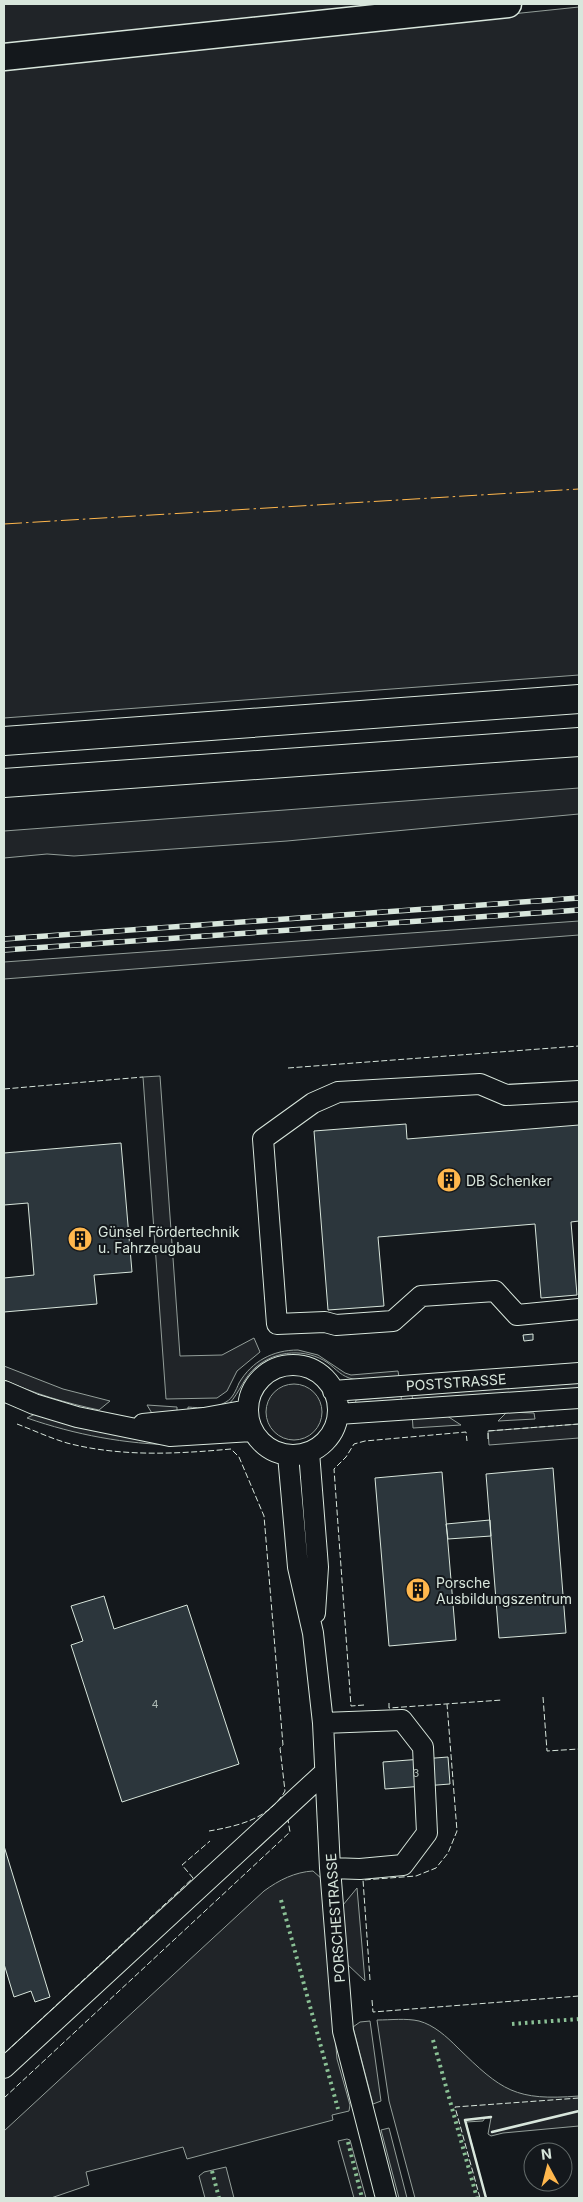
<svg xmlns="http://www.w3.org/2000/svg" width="583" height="2202" font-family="Inter,sans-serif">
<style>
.green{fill:#202428;stroke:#939e99}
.building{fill:#2c363c;stroke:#d8e6dc}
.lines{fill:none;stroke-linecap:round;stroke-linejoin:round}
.minor-casing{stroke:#d8e6dc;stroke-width:22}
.major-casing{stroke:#d8e6dc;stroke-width:29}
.highway-casing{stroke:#d8e6dc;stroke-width:30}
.minor{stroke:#14181c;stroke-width:20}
.major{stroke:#14181c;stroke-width:26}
.highway{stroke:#14181c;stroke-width:28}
.rail-casing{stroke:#d8e6dc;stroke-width:5.5}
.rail{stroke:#14181c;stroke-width:4;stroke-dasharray:11;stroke-linecap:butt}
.hedge{stroke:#8ac095;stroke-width:4;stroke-dasharray:2.5 4;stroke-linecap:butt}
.fence{stroke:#d8e6dc;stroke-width:1;stroke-dasharray:6 2.5;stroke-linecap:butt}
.wall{stroke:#d8e6dc;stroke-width:2.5}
.power{stroke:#ffb74d;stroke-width:1;stroke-dasharray:18 4 2.5 4;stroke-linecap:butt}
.labels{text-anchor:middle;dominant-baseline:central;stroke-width:4;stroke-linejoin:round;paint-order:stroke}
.number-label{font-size:11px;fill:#adbab4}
.poi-label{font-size:14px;fill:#d8e6dc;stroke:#14181c;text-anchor:start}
.street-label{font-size:14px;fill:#d8e6dc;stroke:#14181c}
</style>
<rect width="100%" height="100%" fill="#14181c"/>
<!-- green -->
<path class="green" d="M4 4H423L4 48Z
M579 7V675L4 718V67Z
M579 788V814L287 841 74 856 47 854 4 858V831Z
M579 921V935L4 979V962Z
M160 1076 180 1356 222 1355 254 1338 260 1352 237 1371 227 1391 217 1398 166 1399 143 1077Z
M298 1350 318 1355 345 1373 351 1375 398 1371 399 1377C385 1378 367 1382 353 1379 342 1377 336 1369 328 1363 306 1348 276 1350 256 1367 244 1377 240 1392 229 1404L188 1414V1407C200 1408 215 1409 226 1402 233 1398 236 1390 239 1383 252 1361 273 1350 298 1350Z
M4 1366 63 1389 110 1401 99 1410C66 1403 35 1394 4 1380Z
M579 1383V1391L413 1403 412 1395Z
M266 1412a28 28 0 1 1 56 0a28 28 0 1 1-56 0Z
M401 1396 402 1404 355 1405 356 1400Z
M147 1405 177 1407V1414L153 1415Z
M441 1412 461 1425 413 1428 412 1413Z
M507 1412 534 1413 535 1419 498 1421Z
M35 1414 106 1433 177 1445C125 1444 76 1435 27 1418Z
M579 1424V1438L489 1445 488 1431Z
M313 1871 322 1879 337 2059 350 2105 349 2111 332 2115 333 2120 187 2159 183 2147 86 2172 89 2185 51 2198H4V2131L264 1891C279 1880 295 1872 313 1871Z
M357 1888 365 1981 347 1964 343 1905Z
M377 2020C391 2020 406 2018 419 2021 434 2025 447 2037 457 2047 502 2091 515 2101 579 2096V2126L503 2133 491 2136 488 2134 491 2118H485L483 2121 466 2122 486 2198H415L389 2101Z
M370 2021 381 2101 373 2104 353 2027 360 2022Z
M389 2128 407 2198H399L381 2130Z
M347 2139 350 2140 366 2198H354L338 2141Z
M226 2167 234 2198H205L199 2176 204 2172Z"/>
<!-- building -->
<path class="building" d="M406 1124 407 1139 579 1125V1221L571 1222 577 1295 541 1298 535 1224 378 1237 384 1306 328 1310 314 1131Z
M121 1143 132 1272 94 1275 97 1304 4 1312V1278L34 1275 28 1203 4 1205V1153Z
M533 1334V1340L524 1341 523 1335Z
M553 1468 566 1633 499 1638 486 1474Z
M442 1472 456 1640 389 1646 375 1478Z
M490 1520 491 1536 448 1539 446 1524Z
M104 1596 114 1629 187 1605 239 1764 122 1802 71 1645 83 1641 71 1606Z
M448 1757 450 1784 385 1789 383 1762Z
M4 1846 50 1997 35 2002 31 1991 14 1997 4 1964Z"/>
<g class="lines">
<defs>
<path id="minor" d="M579 1091 506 1095 480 1084 338 1092 313 1103 263 1139 277 1324 325 1322 336 1325 393 1321 421 1296 495 1291 517 1315 579 1309
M248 1410a45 45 0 1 1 90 0a45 45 0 1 1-90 0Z
M4 1391 34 1404 77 1417 170 1436 252 1431
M333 1391 579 1373
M338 1414 579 1398
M143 1424 204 1418 248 1410
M309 1452 318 1567 315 1613
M288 1455 298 1567 313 1633 323 1723 330 1868 343 2031 386 2198
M323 1723 402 1720 423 1747 427 1833 403 1865 360 1869 330 1868
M4 2068 325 1772"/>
<path id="major" d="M4 57 508 4"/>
<path id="highway" d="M4 741 579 699
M4 783 579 742"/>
</defs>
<!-- minor casing -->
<use href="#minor" class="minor-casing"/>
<!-- major casing -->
<use href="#major" class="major-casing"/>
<!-- highway casing -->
<use href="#highway" class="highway-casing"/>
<!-- minor -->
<use href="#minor" class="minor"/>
<!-- major -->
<use href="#major" class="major"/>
<!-- highway -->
<use href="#highway" class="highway"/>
<defs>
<path id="rail" d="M4 939 579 898
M4 950 579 910"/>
</defs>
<!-- rail casing -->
<use href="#rail" class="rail-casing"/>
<!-- rail -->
<use href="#rail" class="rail"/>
<!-- hedge -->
<path class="hedge" d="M281 1900 338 2109
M512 2024 579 2019
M433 2040 477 2198
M348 2142 362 2198
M212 2171 219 2198"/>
<!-- fence -->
<path class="fence" d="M288 1068 579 1046
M4 1089 143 1077
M17 1424C33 1430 50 1438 67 1443 121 1457 176 1454 231 1449L239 1457 264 1516 283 1745 280 1748 285 1791C269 1819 238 1826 209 1831
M488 1439V1431L579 1424
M543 1697 547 1751 579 1749
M389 1703V1708L502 1700
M364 1705 351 1706 334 1469 346 1457 354 1444 365 1441 466 1432 467 1441
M370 1980 363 1880 416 1876 436 1868 448 1853 457 1831 447 1704
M372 2000 373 2012 579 1996
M6 2052 193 1878 182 1865 210 1841
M4 2098 290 1832 288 1820
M480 2198 455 2107 579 2098"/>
<!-- wall -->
<path class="wall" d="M492 2132 579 2111
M486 2198 465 2120 491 2117"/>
<!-- power -->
<path class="power" d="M4 524 579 489"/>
</g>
<!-- icons -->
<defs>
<symbol id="building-disc" viewBox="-11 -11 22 22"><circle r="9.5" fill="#ffb74d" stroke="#14181c"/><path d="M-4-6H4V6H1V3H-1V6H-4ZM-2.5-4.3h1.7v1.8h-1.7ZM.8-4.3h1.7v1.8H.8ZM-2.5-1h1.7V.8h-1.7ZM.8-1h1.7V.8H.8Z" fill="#111"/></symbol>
</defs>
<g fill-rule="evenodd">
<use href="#building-disc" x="435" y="1166" width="28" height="28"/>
<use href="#building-disc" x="66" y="1225" width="28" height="28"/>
<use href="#building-disc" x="404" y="1576" width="28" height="28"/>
</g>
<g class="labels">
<!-- number labels -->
<g class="number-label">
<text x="155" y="1704">4</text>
<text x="416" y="1773">3</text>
</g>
<!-- poi labels -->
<g class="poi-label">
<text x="466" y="1180">DB Schenker</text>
<text x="98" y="1231">Günsel Fördertechnik<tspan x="98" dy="16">u. Fahrzeugbau</tspan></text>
<text x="436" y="1582">Porsche<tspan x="436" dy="16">Ausbildungszentrum</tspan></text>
</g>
<!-- street labels -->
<g class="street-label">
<text transform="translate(456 1382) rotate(-4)">POSTSTRASSE</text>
<text transform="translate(335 1918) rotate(-94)">PORSCHESTRASSE</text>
</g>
</g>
<!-- border -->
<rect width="583" height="2202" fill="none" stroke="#d8e6dc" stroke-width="10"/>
<!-- north arrow -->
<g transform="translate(548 2167) rotate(353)"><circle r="24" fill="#14181c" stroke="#626a69"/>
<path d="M0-4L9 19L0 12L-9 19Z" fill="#ffb74d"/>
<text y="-8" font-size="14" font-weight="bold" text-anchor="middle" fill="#d8e6dc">N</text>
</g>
</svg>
